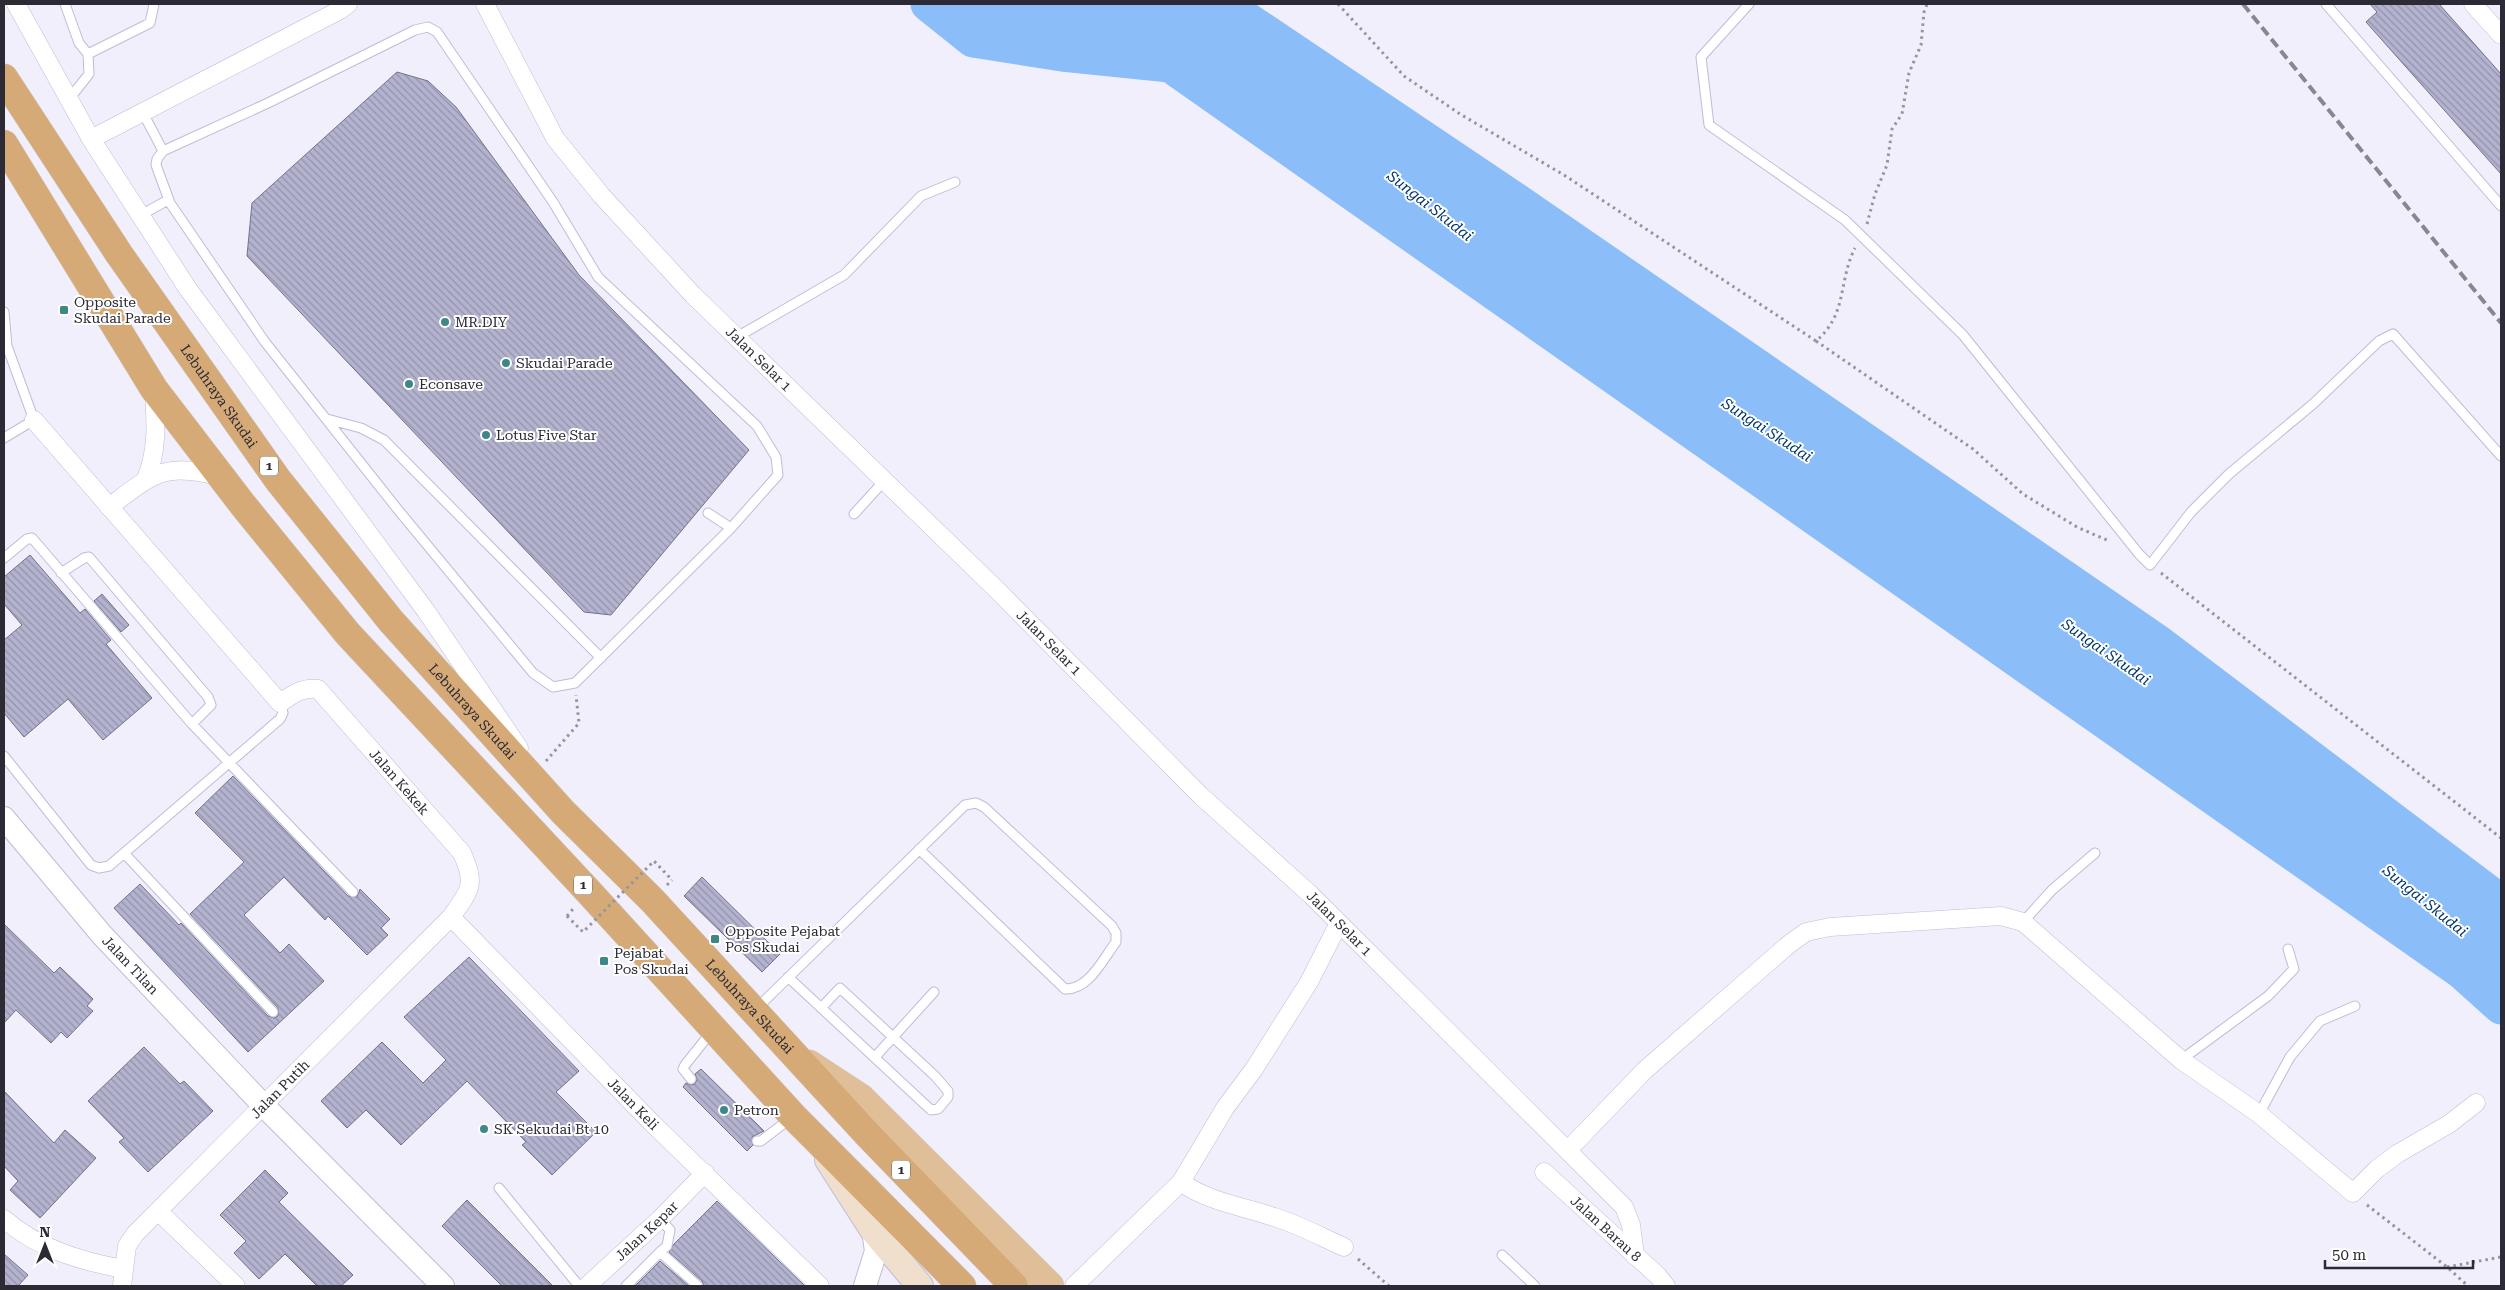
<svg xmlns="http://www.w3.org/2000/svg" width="2505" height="1290" font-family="'Roboto Serif',serif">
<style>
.water{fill:#8bbdf8;stroke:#6e91be}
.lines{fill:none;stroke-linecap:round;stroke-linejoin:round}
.river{stroke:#8bbdf8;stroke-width:35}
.building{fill:url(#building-back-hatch);stroke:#71728b}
.service-casing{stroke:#bfbcd8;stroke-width:11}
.minor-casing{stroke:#bfbcd8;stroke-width:19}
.tertiary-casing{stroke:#bfbcd8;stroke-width:24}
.secondary-casing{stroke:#bfbcd8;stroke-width:28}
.primary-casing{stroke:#d0d0d3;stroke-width:29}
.trunk-casing{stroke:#d0d0d3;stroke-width:29}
.path{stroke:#9594a0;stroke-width:3;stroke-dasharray:2.5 4;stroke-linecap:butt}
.service{stroke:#fff;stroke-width:9}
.minor{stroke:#fff;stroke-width:18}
.tertiary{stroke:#fff;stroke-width:22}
.secondary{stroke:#efdfcc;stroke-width:26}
.primary{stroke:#e0bf98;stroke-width:28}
.trunk{stroke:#d6aa76;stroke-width:28}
.rail{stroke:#878691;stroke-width:4;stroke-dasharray:10 5;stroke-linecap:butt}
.path-bridge{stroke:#9594a0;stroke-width:3;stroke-dasharray:2.5 4;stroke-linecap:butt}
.poi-dot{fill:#3e8789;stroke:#fefefe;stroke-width:2}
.labels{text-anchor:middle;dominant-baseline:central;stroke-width:4;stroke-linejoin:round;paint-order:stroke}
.shield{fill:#fefefe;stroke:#6a6a71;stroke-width:1}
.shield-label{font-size:12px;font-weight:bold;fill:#2b2a35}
.poi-label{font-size:14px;fill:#2b2a35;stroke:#fefefe;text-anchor:start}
.street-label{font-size:14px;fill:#2b2a35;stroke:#fefefe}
.water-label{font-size:15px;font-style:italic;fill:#003569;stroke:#fefefe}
</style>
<defs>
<pattern id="building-back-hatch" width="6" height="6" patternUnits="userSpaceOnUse" patternTransform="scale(1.25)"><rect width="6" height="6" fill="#b3b3cf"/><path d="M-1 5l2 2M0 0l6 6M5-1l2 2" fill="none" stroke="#9292a9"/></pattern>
</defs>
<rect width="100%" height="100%" fill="#f0effb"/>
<!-- water -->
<path class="water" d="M928 4H1224L1517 201 2159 643 2501 902V1007L2462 972 1170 65 1062 54 973 40Z"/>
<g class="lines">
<!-- river -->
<path class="river" d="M928 4 973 40 1062 54 1170 65 2462 972 2501 1007
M1224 4 1517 201 2159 643 2501 902"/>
</g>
<!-- building -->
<path class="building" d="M2370 4H2439L2501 74V174L2366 22 2377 12Z
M397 72 428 81 456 107 579 275 749 450 611 615 584 612 247 256 252 203Z
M30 555 80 613 85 609 111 640 106 644 152 698 103 740 68 699 24 737 4 713V640L22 625 4 604V577Z
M102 594 129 625 121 632 94 601Z
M233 776 348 896 357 897 360 889 390 919 381 928 388 935 367 955 328 916 325 920 284 877 244 915 280 953 289 944 324 981 248 1052 114 908 140 884 179 925 181 923 268 1016 274 1018 278 1016V1008L190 914 244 862 195 813Z
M702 877 780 954 762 972 684 896Z
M4 924 54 973 60 967 93 999 87 1006 93 1011 67 1038 61 1032 51 1043 16 1010 4 1023Z
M469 957 579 1071 556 1092 596 1132 552 1175 522 1145 526 1142 467 1081 401 1145 366 1110 347 1128 321 1101 382 1042 423 1083 446 1060 404 1017Z
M144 1047 180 1084 184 1081 213 1111 148 1172 119 1142 124 1138 88 1101Z
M701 1069 764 1131 752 1137 753 1145 747 1151 683 1087 686 1083 691 1085 695 1084 697 1079 695 1074Z
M4 1091 54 1143 65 1130 96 1158 40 1218 10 1190 18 1181 4 1166Z
M265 1170 288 1193 279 1202 353 1275 341 1286H317L285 1254 259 1279 234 1253 246 1241 220 1215Z
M467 1200 553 1286H502L442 1226Z
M717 1201 805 1286H704L702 1281 669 1252 674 1244Z
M4 1254 28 1275 18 1286H4Z
M660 1261 689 1286H635Z"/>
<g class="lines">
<defs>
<path id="service" d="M65 4 79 43 88 54 150 23 154 4
M1749 4 1701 57 1709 125 1845 220 1963 335 2139 554 2150 565 2191 512 2229 474 2313 404 2379 341 2393 334 2501 456
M2326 4 2501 206
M428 27 437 32 553 202 598 277 757 426 776 457 778 475 731 528 575 683 553 687 533 673 399 511 265 342 170 203 156 165 157 159 163 151 268 103 415 30Z
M70 98 89 74 88 54
M142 111 163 151
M141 215 168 200
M4 312 7 346 34 420 4 438
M737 337 844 275 921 196 955 182
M327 419 361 428 384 440 601 658
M708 513 731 528
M854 514 885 480
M4 558 27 539 32 538 192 724 353 892
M61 573 84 558 89 557 208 697 211 705 192 724
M4 756 91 865 99 868 109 866 280 719 283 713 280 703
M124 853 273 1012
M2023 922 2052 890 2095 853
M788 977 931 1110 938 1109 948 1097V1091L935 1076 840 988 821 1008
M756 1009 965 805 976 803 984 807 1112 926 1116 933V942C1103 959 1089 990 1065 989L919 849
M875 1057 934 992
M2181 1060 2268 996 2294 969 2288 949
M691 1079 683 1069 685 1065 712 1031
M2259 1114 2290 1057 2320 1021 2355 1006
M757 1141H761L791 1118
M499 1188 579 1286
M660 1252 667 1246 670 1230 660 1219
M1502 1255 1535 1286
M626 1286 660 1252 698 1286"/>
<g id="minor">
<path d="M16 4 91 139 188 289 426 611 519 748"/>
<path id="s1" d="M485 4 555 138 601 195 693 295 996 589 1201 796 1311 895 1624 1207 1631 1225 1635 1256"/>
<path d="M2473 4 2501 35"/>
<path d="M91 139 340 10 348 4"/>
<path id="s2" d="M34 420 280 703C293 694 302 687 318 689L462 853C476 885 471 889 451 917L135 1234 127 1246 122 1286"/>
<path d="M146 479C158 449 156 423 154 391"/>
<path d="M109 507C153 474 164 461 221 477"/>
<path id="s3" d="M451 917 653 1124 820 1286"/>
<path d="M1568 1150 1645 1070 1788 945 1806 932 1830 927 2001 916 2023 922 2181 1060 2259 1114 2353 1193 2377 1169 2397 1154 2449 1124 2476 1103"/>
<path id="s4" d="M1544 1172 1658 1276 1666 1286"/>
<path d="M1181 1182C1208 1202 1242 1206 1274 1217 1298 1224 1321 1237 1344 1247"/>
<path d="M158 1211 236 1286"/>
<path d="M4 1219C37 1248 80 1261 123 1269"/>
<path id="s5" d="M587 1286 660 1219 705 1173"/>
<path d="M1074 1286 1181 1182 1225 1108 1254 1069 1309 982 1339 923"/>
</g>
<g id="tertiary">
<path id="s6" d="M4 818 102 935 263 1105 443 1286"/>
<path d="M865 1286 876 1251 873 1230"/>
</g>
<path id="secondary" d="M828 1160 873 1230 920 1286"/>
<path id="primary" d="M809 1064 861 1098 1050 1286"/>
<g id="trunk">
<path id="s7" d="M4 78 119 254 278 480 391 621 563 812 652 900 868 1135 1014 1286"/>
<path d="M4 144 154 389 243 505 348 634 588 891 793 1116 962 1286"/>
</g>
</defs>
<!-- service casing -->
<use href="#service" class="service-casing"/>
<!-- minor casing -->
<use href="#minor" class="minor-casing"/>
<!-- tertiary casing -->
<use href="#tertiary" class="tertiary-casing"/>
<!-- secondary casing -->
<use href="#secondary" class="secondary-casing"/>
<!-- primary casing -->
<use href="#primary" class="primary-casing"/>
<!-- trunk casing -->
<use href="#trunk" class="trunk-casing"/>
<!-- path -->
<path class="path" d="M1338 4 1404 76 1460 114 1564 175 1816 341C1848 314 1838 281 1855 248
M1867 224 1875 194 1887 165 1892 129 1902 114 1909 73 1921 45 1924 12 1927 4
M1816 341 1973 449 2023 494 2077 527 2109 541
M2161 573 2501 838
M546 761 579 723 576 695
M667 885 672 880
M567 916 573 909
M2367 1205 2447 1267 2468 1286
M1358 1259 1389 1286
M2447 1267 2501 1257"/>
<!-- service -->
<use href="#service" class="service"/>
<!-- minor -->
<use href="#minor" class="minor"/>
<!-- tertiary -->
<use href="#tertiary" class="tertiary"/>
<!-- secondary -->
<use href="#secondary" class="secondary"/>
<!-- primary -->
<use href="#primary" class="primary"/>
<!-- trunk -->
<use href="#trunk" class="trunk"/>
<!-- rail -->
<path class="rail" d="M2243 4 2501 323"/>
<!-- path-bridge -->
<path class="path-bridge" d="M567 916 583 932 654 861 672 880"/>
</g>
<!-- markers -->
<g class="poi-dot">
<rect x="59" y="305" width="10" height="10" rx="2.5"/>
<circle cx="445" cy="322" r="5"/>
<circle cx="506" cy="363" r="5"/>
<circle cx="409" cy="384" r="5"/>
<circle cx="486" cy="435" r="5"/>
<rect x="710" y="934" width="10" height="10" rx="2.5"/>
<rect x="599" y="956" width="10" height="10" rx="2.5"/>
<circle cx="724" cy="1110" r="5"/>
<circle cx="484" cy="1129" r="5"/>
</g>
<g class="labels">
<!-- shield labels -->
<g class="shield">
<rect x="260" y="456.5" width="18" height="19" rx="4"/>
<rect x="574" y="875.5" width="18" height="19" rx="4"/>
<rect x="892" y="1160.5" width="18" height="19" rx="4"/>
</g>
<g class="shield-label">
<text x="269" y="466">1</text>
<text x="583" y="885">1</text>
<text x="901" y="1170">1</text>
</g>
<!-- poi labels -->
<g class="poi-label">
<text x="74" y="302">Opposite<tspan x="74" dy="16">Skudai Parade</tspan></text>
<text x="455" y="322">MR.DIY</text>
<text x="516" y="363">Skudai Parade</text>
<text x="419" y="384">Econsave</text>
<text x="496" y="435">Lotus Five Star</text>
<text x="725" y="931">Opposite Pejabat<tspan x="725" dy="16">Pos Skudai</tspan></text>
<text x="614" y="953">Pejabat<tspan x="614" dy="16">Pos Skudai</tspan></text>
<text x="734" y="1110">Petron</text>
<text x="494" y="1129">SK Sekudai Bt 10</text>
</g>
<!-- street labels -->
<g class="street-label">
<text stroke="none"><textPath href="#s1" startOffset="452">Jalan Selar 1</textPath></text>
<text stroke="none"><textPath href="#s7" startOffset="384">Lebuhraya Skudai</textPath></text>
<text stroke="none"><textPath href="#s1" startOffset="858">Jalan Selar 1</textPath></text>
<text stroke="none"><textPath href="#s7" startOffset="789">Lebuhraya Skudai</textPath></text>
<text stroke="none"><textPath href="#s2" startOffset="540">Jalan Kekek</textPath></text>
<text stroke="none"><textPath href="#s1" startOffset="1262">Jalan Selar 1</textPath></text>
<text stroke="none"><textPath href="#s6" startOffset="194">Jalan Tilan</textPath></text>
<text stroke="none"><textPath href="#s7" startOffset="1194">Lebuhraya Skudai</textPath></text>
<text transform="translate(280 1089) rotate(-45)">Jalan Putih</text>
<text stroke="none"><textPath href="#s3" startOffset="261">Jalan Keli</textPath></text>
<text stroke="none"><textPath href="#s4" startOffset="84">Jalan Barau 8</textPath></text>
<text stroke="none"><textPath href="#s5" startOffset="81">Jalan Kepar</textPath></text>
</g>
<!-- water labels -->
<g class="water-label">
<text transform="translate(1430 206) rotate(38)">Sungai Skudai</text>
<text transform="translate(1767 430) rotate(33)">Sungai Skudai</text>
<text transform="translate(2106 652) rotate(35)">Sungai Skudai</text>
<text transform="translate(2425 901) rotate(39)">Sungai Skudai</text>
</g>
</g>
<!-- border -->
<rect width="2505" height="1290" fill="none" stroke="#2b2a35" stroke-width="10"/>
<!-- north arrow -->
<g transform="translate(45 1245)" stroke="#fefefe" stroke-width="4" paint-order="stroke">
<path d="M0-4L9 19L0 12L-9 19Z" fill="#2b2a35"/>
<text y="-8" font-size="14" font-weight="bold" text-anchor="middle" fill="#2b2a35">N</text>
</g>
<!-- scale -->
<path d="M2325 1260v8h148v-8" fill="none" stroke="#2b2a35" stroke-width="2.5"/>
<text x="2332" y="1260" font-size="15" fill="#2b2a35" stroke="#fefefe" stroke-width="4" paint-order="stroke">50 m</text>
</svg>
